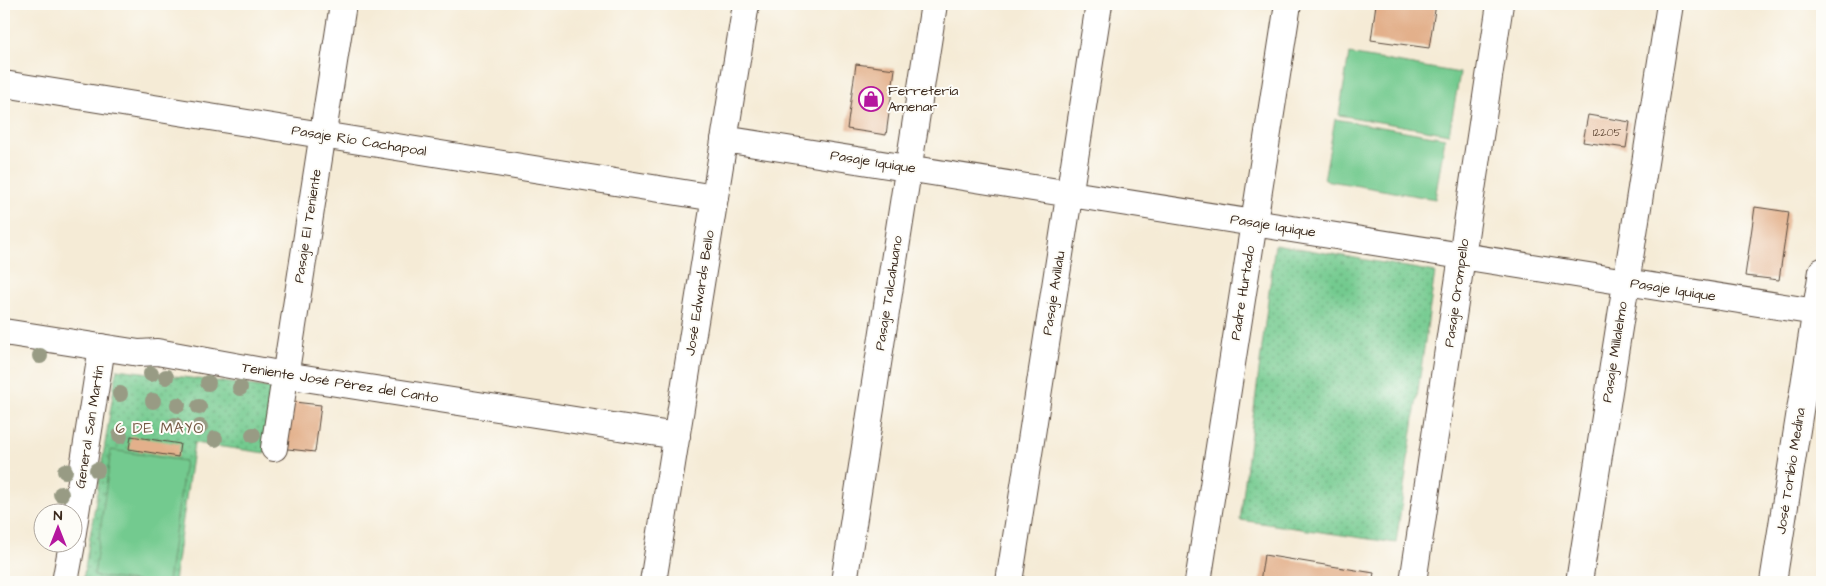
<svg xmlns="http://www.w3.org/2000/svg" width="1826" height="586" font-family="'Architects Daughter',sans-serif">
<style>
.grass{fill:url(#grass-dots);stroke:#577a56}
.garden{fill:#73ca8f;stroke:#577a56}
.building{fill:#e3b08b}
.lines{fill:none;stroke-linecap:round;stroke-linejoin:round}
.minor-casing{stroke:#57473a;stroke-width:28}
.minor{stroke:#fff;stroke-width:26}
.tree{fill:#989b84}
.labels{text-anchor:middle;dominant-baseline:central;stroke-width:4;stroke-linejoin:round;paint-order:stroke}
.number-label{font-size:11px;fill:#654c39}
.poi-label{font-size:14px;fill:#3b2a1e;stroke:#fdfcf7;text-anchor:start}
.street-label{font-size:14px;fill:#3b2a1e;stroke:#fdfcf7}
.neighbourhood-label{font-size:15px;letter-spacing:1px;fill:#765944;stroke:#fdfcf7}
</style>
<defs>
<pattern id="grass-dots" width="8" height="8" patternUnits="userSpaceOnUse" patternTransform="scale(1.25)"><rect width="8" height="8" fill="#73ca8f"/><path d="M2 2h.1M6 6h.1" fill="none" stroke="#60a474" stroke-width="1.8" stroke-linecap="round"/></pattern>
</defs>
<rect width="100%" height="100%" fill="#fdfcf7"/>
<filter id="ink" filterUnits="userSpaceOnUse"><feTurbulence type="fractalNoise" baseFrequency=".02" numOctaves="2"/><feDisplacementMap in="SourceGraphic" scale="10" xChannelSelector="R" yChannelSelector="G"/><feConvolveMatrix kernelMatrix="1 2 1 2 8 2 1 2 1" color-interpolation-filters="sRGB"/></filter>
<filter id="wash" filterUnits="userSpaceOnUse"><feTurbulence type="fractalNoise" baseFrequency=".0096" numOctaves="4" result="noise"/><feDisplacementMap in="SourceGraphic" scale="20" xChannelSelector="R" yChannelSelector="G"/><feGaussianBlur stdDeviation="1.12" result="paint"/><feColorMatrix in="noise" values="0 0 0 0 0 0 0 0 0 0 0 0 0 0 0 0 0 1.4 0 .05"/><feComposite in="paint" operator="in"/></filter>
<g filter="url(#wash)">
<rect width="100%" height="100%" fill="#f5ebd6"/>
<!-- grass -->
<path class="grass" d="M1275 244 1435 272 1396 543 1240 520Z
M117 369 272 388 265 453 194 443 174 582H97L83 580Z"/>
<!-- garden -->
<path class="garden" d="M1349 54 1460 73 1449 134 1339 115Z
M1335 119 1445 138 1435 199 1324 180Z
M111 450 185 461 168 582H143L94 576Z"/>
<g id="blocks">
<!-- building -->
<path class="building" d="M1376 4H1436L1429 48 1371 40Z
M856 64 895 69 886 135 847 129Z
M1588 115 1630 122 1626 148 1583 142Z
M1755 207 1789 212 1779 280 1745 276Z
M285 401 321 405 315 452 279 448Z
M131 436 180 444 178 457 129 449Z
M1264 555 1374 573 1372 582H1260Z"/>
</g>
</g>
<g filter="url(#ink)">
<use href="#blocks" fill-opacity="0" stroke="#57473a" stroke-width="1"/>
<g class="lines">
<defs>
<path id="minor" d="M4 84 715 198
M724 139 1822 313
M4 332 139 353 157 352 285 375 677 436
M274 448 343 4
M72 538 102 347
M65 582 72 544
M653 582 746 4
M844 582 934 4
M1009 582 1099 4
M1198 582 1288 4
M1413 582 1500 4
M1579 582 1670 4
M1773 582 1822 271"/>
</defs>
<!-- minor casing -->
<use href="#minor" class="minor-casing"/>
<!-- minor -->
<use href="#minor" class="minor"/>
</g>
<!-- trees -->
<g class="tree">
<circle cx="40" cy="356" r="8"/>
<circle cx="151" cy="374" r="8"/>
<circle cx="166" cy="377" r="8"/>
<circle cx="208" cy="383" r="8"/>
<circle cx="240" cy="388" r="8"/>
<circle cx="120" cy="394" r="8"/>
<circle cx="153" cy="401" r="8"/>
<circle cx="178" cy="405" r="8"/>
<circle cx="199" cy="407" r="8"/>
<circle cx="175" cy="425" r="8"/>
<circle cx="200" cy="427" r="8"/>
<circle cx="253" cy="435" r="8"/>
<circle cx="120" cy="436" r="8"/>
<circle cx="215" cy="439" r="8"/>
<circle cx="97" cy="470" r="8"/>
<circle cx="65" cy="471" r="8"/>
<circle cx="61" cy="494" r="8"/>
</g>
</g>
<!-- icons -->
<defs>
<symbol id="shop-ring" viewBox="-11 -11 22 22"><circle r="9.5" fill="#fdfcf7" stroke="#b5179e" stroke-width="1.5"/><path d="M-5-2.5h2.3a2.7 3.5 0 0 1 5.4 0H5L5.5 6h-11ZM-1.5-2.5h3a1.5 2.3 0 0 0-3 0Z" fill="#b5179e"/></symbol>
</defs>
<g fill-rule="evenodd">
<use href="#shop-ring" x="857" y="85" width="28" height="28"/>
</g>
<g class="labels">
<!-- number labels -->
<g class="number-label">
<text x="1607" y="132">12205</text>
</g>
<!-- poi labels -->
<g class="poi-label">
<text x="888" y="91">Ferretería<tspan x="888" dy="16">Amenar</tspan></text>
</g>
<!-- street labels -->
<g class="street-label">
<text transform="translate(359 141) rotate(9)">Pasaje Río Cachapoal</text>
<text transform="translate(873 162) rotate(9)">Pasaje Iquique</text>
<text transform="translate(308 226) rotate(-81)">Pasaje El Teniente</text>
<text transform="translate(1273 226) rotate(9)">Pasaje Iquique</text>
<text transform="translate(1673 290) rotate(9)">Pasaje Iquique</text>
<text transform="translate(700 293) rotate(-81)">José Edwards Bello</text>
<text transform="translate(889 293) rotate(-81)">Pasaje Talcahuano</text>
<text transform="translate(1054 293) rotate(-81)">Pasaje Avillalu</text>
<text transform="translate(1243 293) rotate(-81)">Padre Hurtado</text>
<text transform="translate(1457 293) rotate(-82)">Pasaje Orompello</text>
<text transform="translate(1615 352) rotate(-81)">Pasaje Millalelmo</text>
<text transform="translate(340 383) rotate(9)">Teniente José Pérez del Canto</text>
<text transform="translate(90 427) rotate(-81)">General San Martín</text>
<text transform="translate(1791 471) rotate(-81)">José Toribio Medina</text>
</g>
<!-- neighbourhood labels -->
<g class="neighbourhood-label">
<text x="160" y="428">6 DE MAYO</text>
</g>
</g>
<!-- margin -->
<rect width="1826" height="586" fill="none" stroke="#fdfcf7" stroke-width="20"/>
<!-- north arrow -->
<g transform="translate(58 528)"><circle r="24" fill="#fdfcf7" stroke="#afa8a0"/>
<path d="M0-4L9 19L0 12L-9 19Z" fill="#b5179e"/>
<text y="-8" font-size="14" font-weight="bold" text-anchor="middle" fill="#3b2a1e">N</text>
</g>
</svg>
